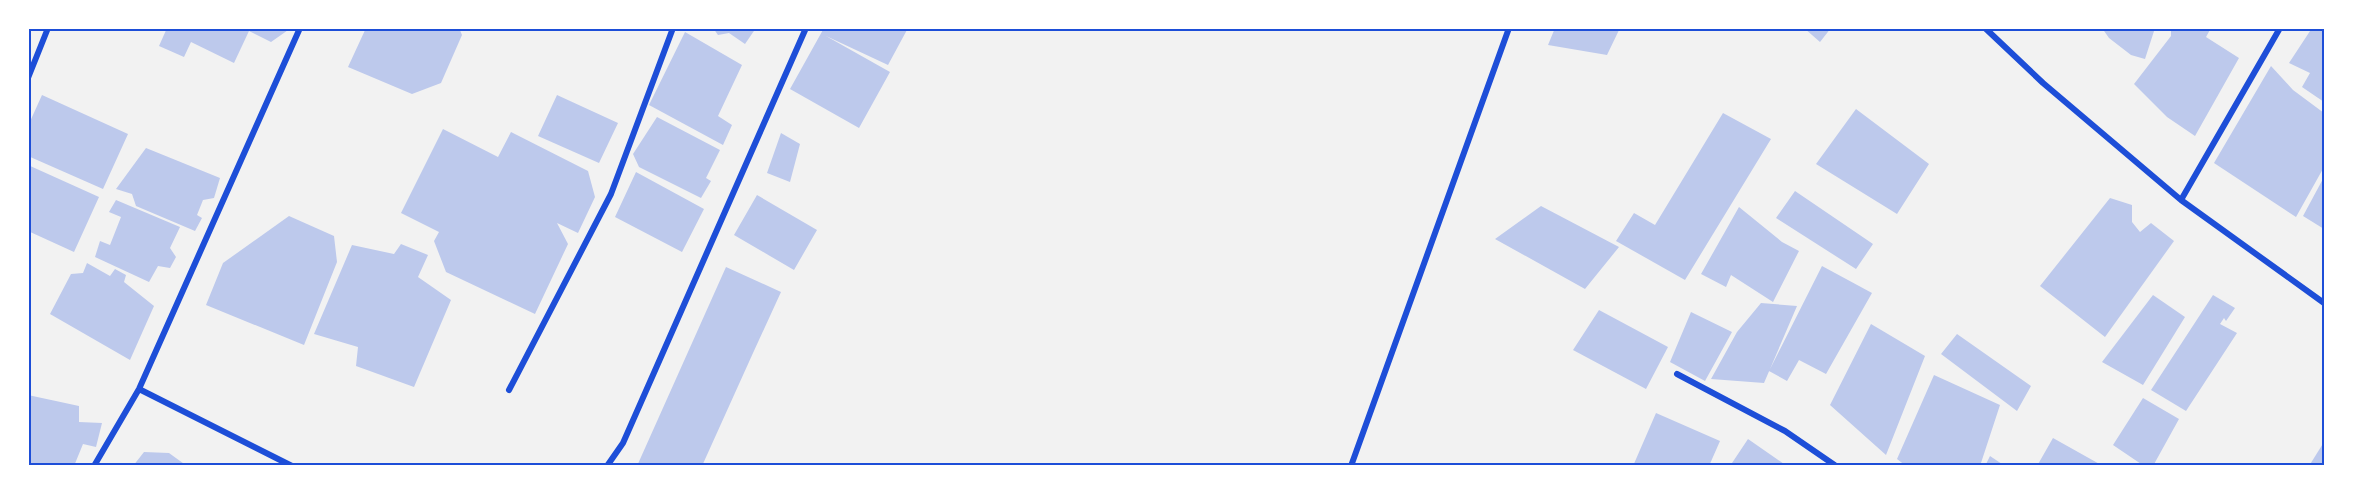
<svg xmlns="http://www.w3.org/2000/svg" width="2353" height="494" font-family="Mulish,sans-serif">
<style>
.building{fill:#bdc9ec}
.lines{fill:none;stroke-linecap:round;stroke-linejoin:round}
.minor{stroke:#1d4ed8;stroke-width:6}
.neatline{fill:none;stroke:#1d4ed8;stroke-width:2}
</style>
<rect width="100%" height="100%" fill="#f2f2f2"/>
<!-- building -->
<path class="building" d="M167 28H291L271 42 249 31 234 63 191 42 184 57 159 46Z
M366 28H459L462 35 441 83 412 94 348 67Z
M713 28H756L745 44 729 33 718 35Z
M824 28H908L888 65 826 36 890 72 859 128 790 89Z
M1555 28H1620L1607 55 1548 45Z
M1804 28H1831L1820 42Z
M2102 28H2155L2145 59 2131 55 2109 38Z
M2171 28H2211L2206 37 2239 58 2195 136 2167 117 2134 84 2171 36Z
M2312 28H2324V102L2302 87 2310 73 2289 63Z
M685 32 742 65 718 116 732 125 723 145 649 105Z
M2271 66 2293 90 2324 113V167L2296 217 2214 163Z
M42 95 128 134 103 189 28 156V126Z
M557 95 618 123 599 163 538 136Z
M1856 109 1929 164 1897 214 1816 164Z
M1723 113 1771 139 1685 280 1616 241 1634 213 1655 225Z
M657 117 720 150 706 178 711 181 701 198 639 167 633 154Z
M443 129 498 157 511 132 588 171 595 197 578 233 557 223 568 244 535 314 446 272 434 241 439 232 401 213Z
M781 133 800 144 790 182 767 173Z
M146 148 220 178 214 198 203 200 197 215 202 218 195 231 136 206 132 194 116 189Z
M28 165 99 197 74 252 28 231Z
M636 172 704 209 682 252 615 217Z
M2324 177V229L2303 216Z
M1795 191 1873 244 1856 269 1776 218Z
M757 195 817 230 794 270 734 235Z
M2110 198 2132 205V222L2140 232 2151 223 2174 241 2105 337 2040 286Z
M116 200 180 227 170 248 176 257 170 268 158 266 149 282 95 257 100 241 110 245 121 217 109 212Z
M1541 206 1619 247 1585 289 1495 239Z
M1739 207 1782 242 1799 251 1773 302 1731 275 1726 287 1701 274Z
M289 216 334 236 337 262 304 345 206 305 223 263Z
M401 244 428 255 418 277 451 300 414 387 356 366 358 347 314 334 352 245 394 254Z
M87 263 110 276 115 269 126 275 124 282 154 306 130 360 50 314 71 274 83 273Z
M1822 266 1872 293 1826 374 1799 360 1787 381 1769 371Z
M726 267 781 292 753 353 702 466H637Z
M2153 295 2185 317 2143 385 2102 362Z
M2213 295 2235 308 2226 321 2224 318 2220 324 2237 333 2186 411 2151 390Z
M1761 303 1797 306 1764 383 1711 379 1737 332Z
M1599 310 1668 347 1646 389 1573 350Z
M1691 312 1732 332 1705 381 1670 362Z
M1871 324 1925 356 1886 455 1830 405Z
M1957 334 2031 386 2017 411 1941 354Z
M1934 375 2000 405 1980 466H1906L1897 459Z
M28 395 79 406V422L102 423 96 447 83 444 74 466H28Z
M2143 398 2179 419 2153 466H2144L2113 445Z
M1656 413 1720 441 1709 466H1633Z
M2053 438 2103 466H2037Z
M1748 439 1787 466H1730Z
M2324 442V466H2309Z
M144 452 169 453 187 466H133Z
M1990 456 2005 466H1985Z"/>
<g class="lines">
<!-- minor -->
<path class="minor" d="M1985 28 2043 83 2181 200 2324 303
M28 78 48 28
M2181 200 2280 28
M1677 374 1785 431 1836 466
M139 389 292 466
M509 390 611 194 673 28
M94 466 139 389 300 28
M607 466 623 443 806 28
M1351 466 1509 28"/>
</g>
<!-- border -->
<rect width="2353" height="494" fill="none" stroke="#ffffff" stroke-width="60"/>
<rect x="30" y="30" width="2293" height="434" class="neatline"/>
</svg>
